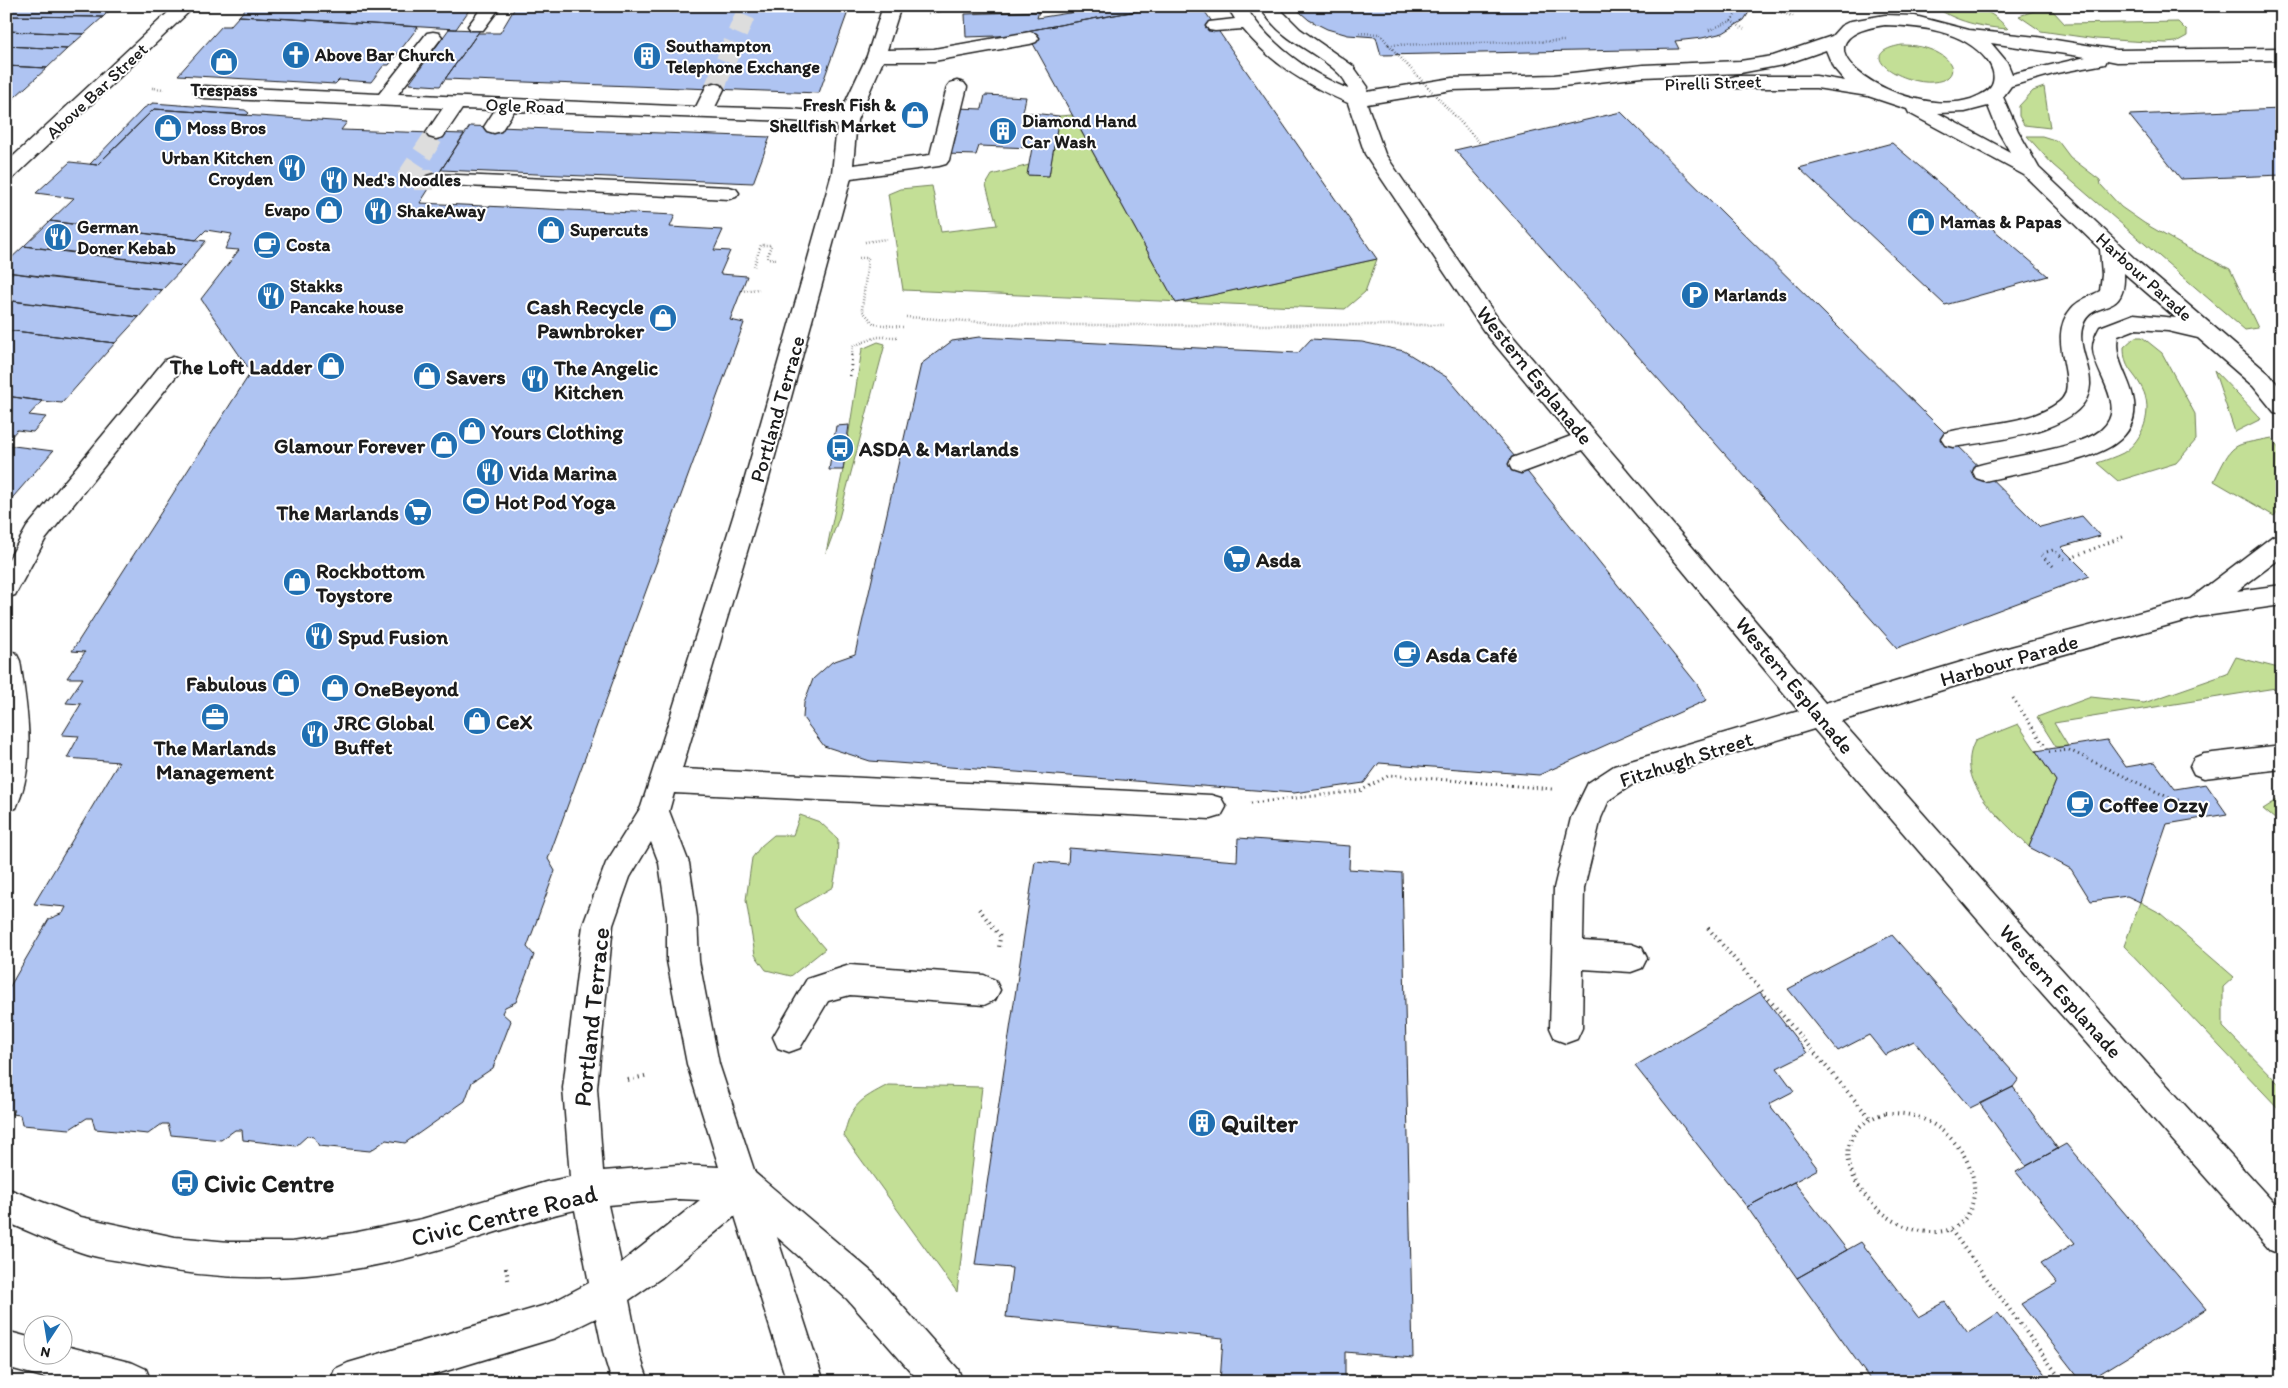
<svg xmlns="http://www.w3.org/2000/svg" width="2288" height="1388" font-family="Itim,sans-serif">
<style>
.green{fill:#c3df96;stroke:#707e59}
.building{fill:#afc4f2;stroke:#1c1c1c}
.lines{fill:none;stroke-linecap:round;stroke-linejoin:round}
.minor-tunnel{stroke:#ddd;stroke-width:20;stroke-dasharray:20 10;stroke-linecap:butt}
.minor-casing{stroke:#1c1c1c;stroke-width:3}
.path-far2{stroke:#1c1c1c;stroke-width:2.5;stroke-dasharray:0.5 2.5;stroke-linecap:butt}
.path-far1{stroke:#1c1c1c;stroke-width:3;stroke-dasharray:1 4;stroke-linecap:butt}
.path{stroke:#1c1c1c;stroke-width:4;stroke-dasharray:1 4.5;stroke-linecap:butt}
.minor{fill:#fff;fill-rule:evenodd}
.path-bridge{stroke:#1c1c1c;stroke-width:2.5;stroke-dasharray:0.5 2.5;stroke-linecap:butt}
.labels{text-anchor:middle;dominant-baseline:central;stroke-width:4;stroke-linejoin:round;paint-order:stroke}
.far-poi-label{font-size:18px;font-weight:bold;fill:#1c1c1c;stroke:#fff;text-anchor:start}
.far-street-label{font-size:18px;fill:#1c1c1c;stroke:#fff}
.poi-label{font-size:21px;font-weight:bold;fill:#1c1c1c;stroke:#fff;text-anchor:start}
.street-label{font-size:21px;fill:#1c1c1c;stroke:#fff}
.near-street-label{font-size:25px;fill:#1c1c1c;stroke:#fff}
.near-poi-label{font-size:25px;font-weight:bold;fill:#1c1c1c;stroke:#fff;text-anchor:start}
</style>
<rect width="100%" height="100%" fill="#fff"/>
<filter id="ink" filterUnits="userSpaceOnUse"><feTurbulence type="fractalNoise" baseFrequency=".02" numOctaves="2"/><feDisplacementMap in="SourceGraphic" scale="10" xChannelSelector="R" yChannelSelector="G"/><feConvolveMatrix kernelMatrix="1 2 1 2 8 2 1 2 1" color-interpolation-filters="sRGB"/></filter>
<g filter="url(#ink)">
<!-- green -->
<path class="green" d="M1934 6C1967 6 1984 2 2008 29 1981 27 1956 22 1934 6Z
M2037 10 2053 11 2065 24 2178 22 2187 31V36L2176 42 2166 43 2096 39 2041 31 2019 16Z
M1902 45C1914 45 1926 47 1936 52 1957 62 1958 80 1933 82 1905 85 1849 54 1902 45Z
M2044 87 2050 128 2024 125 2019 116V106L2033 91Z
M1072 115 1176 303 1377 259 1365 292 1345 309 903 290 888 194 900 189 932 186 941 232 997 225 986 185 992 175 1029 165 1027 175 1049 176 1059 116Z
M2027 136H2042L2058 141 2070 157 2100 180 2101 185 2121 207 2144 223 2187 248 2230 269 2258 328 2245 330 2053 165Z
M2135 337H2142L2162 353 2195 414 2196 440 2176 463 2118 481 2097 463C2106 460 2115 457 2123 453 2143 441 2154 410 2142 388 2133 370 2124 370 2124 347Z
M878 342 885 344 839 518 826 553 843 470 862 349Z
M2214 370 2261 419 2235 432Z
M2272 438 2282 454V506L2274 516 2214 481C2234 442 2229 446 2272 438Z
M2236 657 2282 669V687L2054 723 2068 746 2056 747 2037 717 2091 697 2144 703 2227 674Z
M2018 724 2056 781 2029 847C2004 820 1953 784 1975 741Z
M2282 797V825L2263 809Z
M800 815 820 822 838 839 837 866 833 887 795 909 799 919 825 949 791 976 766 970 755 955 746 900 752 858 761 846 774 835H793Z
M2140 902 2160 913 2234 977 2223 987V1027L2282 1087V1112L2124 946Z
M888 1085 982 1087 957 1292 844 1136C850 1105 861 1099 888 1085Z"/>
<!-- building -->
<path class="building" d="M8 6H114L103 17 6 16Z
M248 6H472L456 29 239 16Z
M516 6H850L819 93 445 79 478 33H500Z
M1113 6H1164L1026 31 1028 35 966 37 965 14 1039 11 1037 18Z
M1164 6H1201L1377 259 1176 303 1026 31Z
M1293 6H1753L1744 20 1723 33 1702 38 1675 41 1679 49 1381 55 1376 37 1348 35 1327 29 1309 20Z
M2269 6H2282V20Z
M6 16 103 17 84 34 6 31Z
M239 16 295 19 418 27 389 65H384L371 82 339 80 335 84 178 75 222 26H230Z
M449 29 480 30 440 86 409 84Z
M6 31 84 34 67 49 6 46Z
M6 46 67 49 47 68 6 66Z
M6 66 47 68 6 105Z
M985 95 1026 97 1023 112 1059 116 1049 176 1027 175 1032 148 979 146 976 155 945 154 956 108 982 109Z
M153 103 245 110 249 113 247 115 154 109 97 165 90 164 144 108Z
M154 109 347 122 341 130 464 134 420 203 675 215 670 227 723 230 714 250 730 251 720 274 747 276 730 320 744 323 548 859 555 871 527 947 534 955 516 1002 505 1007 502 1013 511 1021 493 1068 472 1082 465 1101 405 1143 386 1140 370 1151 319 1146 314 1137 307 1136 296 1146 243 1140 242 1130H235L221 1140 171 1135 168 1124H162L148 1134 95 1129 92 1118H87L70 1129 22 1125 20 1115 12 1114 14 1110 6 1109V993L49 919 63 913 66 907 34 904 119 762 67 758 79 736 62 735 81 704 66 703 83 678H67L85 652 72 651 251 372 201 299 239 250 225 249 232 234 206 230 196 240 50 221 74 198 36 193 70 162 97 165Z
M2282 109V175L2181 179 2129 115Z
M1621 112 2040 527 2082 516 2100 536 2061 547 2090 576 1897 648 1455 150Z
M470 126 770 137 753 183 441 170Z
M1892 143 2048 276 1945 305 1799 168Z
M50 221 92 227 206 241 185 266 24 246Z
M24 246 67 252 185 266 162 290 6 272V263Z
M6 272 43 277 162 290 139 317 6 300Z
M6 300 18 302 139 317 115 343 6 330Z
M6 330 115 343 62 403 42 401 6 396Z
M979 337 1298 353 1311 339 1362 342 1404 351 1448 378 1521 464 1697 684 1707 700 1539 775 1379 763 1364 783 1294 793 870 761 824 746 803 718 804 703 813 679 832 662 855 654 921 364 952 341Z
M6 396 42 401 29 415 46 417 33 432 17 430 9 439 6 438Z
M849 425 843 470H829L836 426Z
M6 445 53 451 7 504H6Z
M2107 740 2126 767 2155 762 2175 789 2206 784 2227 814 2167 824 2140 902 2127 896 2091 901 2071 869 2029 847 2056 781 2036 751Z
M1238 838 1350 846 1349 869 1402 873 1413 1358 1345 1352V1382H1220L1223 1338 1006 1317 1012 1268 975 1265 1035 861 1068 864 1069 848 1237 861Z
M1892 935 2019 1079 2013 1087 1970 1108 1914 1041 1885 1055 1869 1035 1838 1051 1788 989Z
M1760 992 1807 1053 1777 1068 1794 1091 1769 1104 1818 1169 1747 1207 1635 1066Z
M2013 1087 2058 1149 2026 1166 1980 1104Z
M2066 1144 2206 1309 2086 1382H2082L2021 1304 2057 1283 2041 1263 2075 1243 2016 1172Z
M1794 1182 1847 1250 1797 1278 1747 1207Z
M1861 1242 1918 1317 1945 1302 1968 1333 1998 1313 2052 1382H1872L1797 1278Z"/>
<g class="lines">
<!-- minor-tunnel -->
<path class="minor-tunnel" d="M714 89 749 6
M434 180H405L436 133"/>
<defs>
<path id="minor" d="M175 6H195L13 178 6 180V163Z
M483 6H501L483 30H471L468 26Z
M883 6H901L887 50 934 49 1030 32 1036 34 1039 38 1036 42 1030 44 934 61H883L857 120 853 165 930 155 947 87 950 83 957 81 964 83 967 87 949 160 946 164 939 166 851 178 767 485 682 769 1211 795 1221 798 1226 807 1221 816 1211 819 674 793 669 811 689 863 697 917 699 961 719 1064 755 1173 873 1273 958 1369 963 1382H920L847 1299 777 1237 824 1382H787L735 1216 661 1278 629 1300 640 1356 649 1382H612L604 1356 596 1318 555 1338 410 1382H330L335 1369 348 1363 549 1304 589 1283 575 1210C523 1221 474 1241 423 1254 323 1281 232 1285 131 1263 115 1260 96 1258 80 1252 55 1244 31 1232 6 1222V1188L81 1217 175 1237 229 1242H292L353 1233 422 1219 546 1182 570 1177 563 1088 583 925 606 863 641 807 668 724 743 485 805 269 832 173 837 125 792 121 514 111 501 131 494 133 487 131 484 127 495 110 462 109 443 137 436 139 429 137 426 133 443 108 204 98 197 96 194 92 197 88 204 86 379 94 427 33 433 32 439 33 442 37 398 94 696 107 707 85 714 83 721 85 724 89 715 107 792 109 840 114 867 56ZM651 842 659 863 667 917V961L687 1064 719 1167 678 1165 603 1171 597 1088 613 925 630 877ZM678 1199 700 1200 621 1263 608 1205Z
M1227 6H1245C1269 44 1307 72 1348 89 1346 69 1300 48 1285 35 1274 27 1267 17 1259 6H1277L1300 29 1353 66 1368 87 1367 92 1452 78 1554 75 1643 65 1740 61 1773 56 1832 36 1841 26 1851 21 1885 15 1915 16 1969 30 2037 37 2117 50 2282 48V60L2117 62 2107 60 2105 64 2057 73 2011 86 2003 97 2018 131 2039 168 2136 260 2269 374 2282 390V414L2274 412 2253 386 2198 338 2168 331 2136 329 2118 336C2113 361 2131 378 2134 402 2136 418 2130 432 2117 442 2093 462 2018 473 1985 481L1976 478 1973 472 1976 466C2008 456 2078 449 2101 430 2129 406 2093 373 2093 348 2093 341 2097 332 2100 327L2134 314 2176 318 2124 273C2126 320 2093 297 2083 325 2076 345 2091 365 2090 385 2088 433 1989 441 1953 447L1945 445 1941 439 1945 433C1979 423 2030 425 2059 402 2082 384 2044 340 2071 309 2078 300 2091 296 2100 291L2102 275 2100 249 2024 175 1909 113 1907 109 1868 96 1816 88H1736L1729 86 1727 82 1729 78 1736 76H1816L1845 81 1833 67 1826 50 1783 65 1740 73 1643 77 1554 87 1452 90 1367 104 1385 154 1499 320 1825 703 2011 647 2190 599 2273 536 2282 534V557L2237 591 2282 585V605L2198 617 2011 669 1841 721 2025 929 2282 1212V1255L2270 1250 2003 949 1814 729 1633 784 1609 800 1601 818 1584 888 1583 941 1631 944 1642 948 1647 958 1642 968 1631 972 1583 969 1582 1028 1577 1039 1566 1043 1555 1039 1550 1028 1554 888 1571 818 1588 783 1614 766 1624 763 1799 711 1583 450 1521 473 1512 470 1509 464 1512 458 1571 436 1483 330 1365 154 1348 103C1305 84 1273 65 1243 29L1215 31 1209 30 1206 26 1209 22 1235 19ZM1885 25C1920 26 1963 30 1987 60 1992 66 1996 76 1992 85 1989 92 1978 96 1971 99 1904 120 1779 40 1885 25ZM1991 43 2086 57 2012 74 2007 62ZM1988 106 1998 131 2010 152 1938 113 1965 112Z
M434 174 729 187 736 189 739 193 736 197 729 199 427 184 424 180 427 176Z
M173 357 181 360 184 365 181 370 45 540 15 595 6 598V564L27 527 165 360Z
M6 650 16 653 20 661C27 707 37 764 16 808L6 811Z
M2282 745V769L2204 778 2194 774 2190 766 2194 758 2204 754Z
M850 965 984 975 995 980 1000 990 995 1000 984 1005 850 995 828 1001 800 1048 789 1052 778 1048 773 1037 807 979Z
M6 1331 32 1338V1356H62V1345L133 1363 146 1369 151 1382H61L6 1367Z"/>
</defs>
<!-- minor casing -->
<use href="#minor" class="minor-casing"/>
<!-- path-far2 -->
<path class="path-far2" d="M1758 6 1793 16
M928 13 942 11 943 6
M1731 21 1744 29
M1709 30 1731 21 1741 6
M1359 33 1380 34 1389 45
M1397 54 1389 45 1564 41
M152 88 166 89
M865 242 886 239
M859 258H868L862 310 874 324 903 327
M754 266 761 245H771L767 258 776 259
M741 291 759 289
M906 317 1029 325H1443
M852 355 853 346 878 337H898"/>
<!-- path-far1 -->
<path class="path-far1" d="M850 376 852 354
M2071 558 2125 536
M2053 566 2040 554 2053 550 2066 560
M2013 698 2049 752 2069 750 2174 800H2179
M1251 803 1360 791 1390 775 1552 789"/>
<!-- path -->
<path class="path" d="M979 909 1000 936 999 948
M1708 928 1870 1118
M628 1080 649 1075
M1886 1113C1899 1113 1911 1114 1923 1119 1955 1133 1984 1172 1971 1207 1968 1216 1960 1226 1951 1229 1885 1252 1797 1138 1886 1113Z
M1951 1230 2063 1382
M506 1268 509 1284"/>
<!-- minor -->
<use href="#minor" class="minor"/>
<!-- path-bridge -->
<path class="path-bridge" d="M1397 54 1481 144"/>
</g>
</g>
<!-- icons -->
<defs>
<symbol id="church-disc" viewBox="-11 -11 22 22"><circle r="9.5" fill="#1f6fb2" stroke="#fff"/><path d="M-1.2-6h2.4v3.5h3.3v2.4h-3.3V6h-2.4V-.1h-3.3v-2.4h3.3Z" fill="#fff"/></symbol>
<symbol id="building-disc" viewBox="-11 -11 22 22"><circle r="9.5" fill="#1f6fb2" stroke="#fff"/><path d="M-4-6H4V6H1V3H-1V6H-4ZM-2.5-4.3h1.7v1.8h-1.7ZM.8-4.3h1.7v1.8H.8ZM-2.5-1h1.7V.8h-1.7ZM.8-1h1.7V.8H.8Z" fill="#fff"/></symbol>
<symbol id="shop-disc" viewBox="-11 -11 22 22"><circle r="9.5" fill="#1f6fb2" stroke="#fff"/><path d="M-5-2.5h2.3a2.7 3.5 0 0 1 5.4 0H5L5.5 6h-11ZM-1.5-2.5h3a1.5 2.3 0 0 0-3 0Z" fill="#fff"/></symbol>
<symbol id="restaurant-disc" viewBox="-11 -11 22 22"><circle r="9.5" fill="#1f6fb2" stroke="#fff"/><path d="M-5-6h1v4h1v-4h1v4h1v-4h1v5L-1.5 .5V6h-2V.5L-5-1ZM5-6V6H3V1.5H1.5Q1.5-4 5-6Z" fill="#fff"/></symbol>
<symbol id="cafe-disc" viewBox="-11 -11 22 22"><circle r="9.5" fill="#1f6fb2" stroke="#fff"/><path d="M-5.5-4.5H6V0H3Q3 3.5 0 3.5H-2.5Q-5.5 3.5-5.5 0ZM3-3.2v2h1.7v-2ZM-6 4.5H4V6H-6Z" fill="#fff"/></symbol>
<symbol id="parking-disc" viewBox="-11 -11 22 22"><circle r="9.5" fill="#1f6fb2" stroke="#fff"/><path d="M-3.5-5.5H1a3.5 3.5 0 0 1 0 7H-1V5.5H-3.5ZM-1-3.4V-.6H.8a1.4 1.4 0 0 0 0-2.8Z" fill="#fff"/></symbol>
<symbol id="bus-disc" viewBox="-11 -11 22 22"><circle r="9.5" fill="#1f6fb2" stroke="#fff"/><path d="M-5-6H5V4H4V6H2V4H-2V6H-4V4H-5ZM-3.5-4V0h7V-4ZM-3.5 1.2v1.5H-2V1.2ZM2 1.2v1.5H3.5V1.2Z" fill="#fff"/></symbol>
<symbol id="stadium-disc" viewBox="-11 -11 22 22"><circle r="9.5" fill="#1f6fb2" stroke="#fff"/><path d="M0-5a6.5 5 0 1 0 0 10a6.5 5 0 1 0 0-10ZM-3.5-1.8h7v3.6h-7Z" fill="#fff"/></symbol>
<symbol id="supermarket-disc" viewBox="-11 -11 22 22"><circle r="9.5" fill="#1f6fb2" stroke="#fff"/><path d="M-6-5.5h2.5l.6 2H6L4.5 2H-2.5L-4.4-4H-6ZM-1.5 3.2a1.3 1.3 0 1 0 .1 0ZM3 3.2a1.3 1.3 0 1 0 .1 0Z" fill="#fff"/></symbol>
<symbol id="office-disc" viewBox="-11 -11 22 22"><circle r="9.5" fill="#1f6fb2" stroke="#fff"/><path d="M-6-3h4V-5.5h4V-3h4V5H-6ZM-1-4.5V-3h2v-1.5ZM-6 0V1H6V0Z" fill="#fff"/></symbol>
</defs>
<g fill-rule="evenodd">
<use href="#church-disc" x="280" y="39" width="32" height="32"/>
<use href="#building-disc" x="631" y="40" width="32" height="32"/>
<use href="#shop-disc" x="208" y="46" width="32" height="32"/>
<use href="#shop-disc" x="899" y="99" width="32" height="32"/>
<use href="#shop-disc" x="152" y="112" width="32" height="32"/>
<use href="#building-disc" x="987" y="115" width="32" height="32"/>
<use href="#restaurant-disc" x="276" y="152" width="32" height="32"/>
<use href="#restaurant-disc" x="318" y="164" width="32" height="32"/>
<use href="#shop-disc" x="313" y="194" width="32" height="32"/>
<use href="#restaurant-disc" x="362" y="195" width="32" height="32"/>
<use href="#shop-disc" x="1905" y="206" width="32" height="32"/>
<use href="#shop-disc" x="535" y="214" width="32" height="32"/>
<use href="#restaurant-disc" x="42" y="221" width="32" height="32"/>
<use href="#cafe-disc" x="251" y="229" width="32" height="32"/>
<use href="#parking-disc" x="1679" y="279" width="32" height="32"/>
<use href="#restaurant-disc" x="255" y="280" width="32" height="32"/>
<use href="#shop-disc" x="647" y="302" width="32" height="32"/>
<use href="#shop-disc" x="315" y="350" width="32" height="32"/>
<use href="#shop-disc" x="411" y="360" width="32" height="32"/>
<use href="#restaurant-disc" x="519" y="363" width="32" height="32"/>
<use href="#shop-disc" x="456" y="415" width="32" height="32"/>
<use href="#shop-disc" x="428" y="429" width="32" height="32"/>
<use href="#bus-disc" x="824" y="432" width="32" height="32"/>
<use href="#restaurant-disc" x="474" y="456" width="32" height="32"/>
<use href="#stadium-disc" x="460" y="485" width="32" height="32"/>
<use href="#supermarket-disc" x="402" y="496" width="32" height="32"/>
<use href="#supermarket-disc" x="1221" y="543" width="32" height="32"/>
<use href="#shop-disc" x="281" y="566" width="32" height="32"/>
<use href="#restaurant-disc" x="303" y="620" width="32" height="32"/>
<use href="#cafe-disc" x="1391" y="638" width="32" height="32"/>
<use href="#shop-disc" x="270" y="667" width="32" height="32"/>
<use href="#shop-disc" x="319" y="672" width="32" height="32"/>
<use href="#office-disc" x="199" y="701" width="32" height="32"/>
<use href="#shop-disc" x="461" y="705" width="32" height="32"/>
<use href="#restaurant-disc" x="299" y="718" width="32" height="32"/>
<use href="#cafe-disc" x="2064" y="788" width="32" height="32"/>
<use href="#building-disc" x="1186" y="1107" width="32" height="32"/>
<use href="#bus-disc" x="169" y="1167" width="32" height="32"/>
</g>
<g class="labels">
<!-- far-poi labels -->
<g class="far-poi-label">
<text x="666" y="46">Southampton<tspan x="666" dy="21">Telephone Exchange</tspan></text>
<text x="315" y="55">Above Bar Church</text>
<text x="224" y="90" text-anchor="middle">Trespass</text>
<text x="896" y="105" text-anchor="end">Fresh Fish &amp;<tspan x="896" dy="21">Shellfish Market</tspan></text>
<text x="1022" y="121">Diamond Hand<tspan x="1022" dy="21">Car Wash</tspan></text>
<text x="187" y="128">Moss Bros</text>
<text x="273" y="158" text-anchor="end">Urban Kitchen<tspan x="273" dy="21">Croyden</tspan></text>
<text x="353" y="180">Ned's Noodles</text>
<text x="310" y="210" text-anchor="end">Evapo</text>
<text x="397" y="211">ShakeAway</text>
<text x="1940" y="222">Mamas &amp; Papas</text>
<text x="77" y="227">German<tspan x="77" dy="21">Doner Kebab</tspan></text>
<text x="570" y="230">Supercuts</text>
<text x="286" y="245">Costa</text>
<text x="290" y="286">Stakks<tspan x="290" dy="21">Pancake house</tspan></text>
<text x="1714" y="295">Marlands</text>
</g>
<!-- far-street labels -->
<g class="far-street-label">
<text transform="translate(1713 83) rotate(-2)">Pirelli Street</text>
<text transform="translate(97 91) rotate(-43)">Above Bar Street</text>
<text transform="translate(525 106) rotate(2)">Ogle Road</text>
<text transform="translate(2144 277) rotate(42)">Harbour Parade</text>
</g>
<!-- poi labels -->
<g class="poi-label">
<text x="644" y="306" text-anchor="end">Cash Recycle<tspan x="644" dy="24">Pawnbroker</tspan></text>
<text x="312" y="366" text-anchor="end">The Loft Ladder</text>
<text x="554" y="367">The Angelic<tspan x="554" dy="24">Kitchen</tspan></text>
<text x="446" y="376">Savers</text>
<text x="491" y="431">Yours Clothing</text>
<text x="425" y="445" text-anchor="end">Glamour Forever</text>
<text x="859" y="448">ASDA &amp; Marlands</text>
<text x="509" y="472">Vida Marina</text>
<text x="495" y="501">Hot Pod Yoga</text>
<text x="399" y="512" text-anchor="end">The Marlands</text>
<text x="1256" y="559">Asda</text>
<text x="316" y="570">Rockbottom<tspan x="316" dy="24">Toystore</tspan></text>
<text x="338" y="636">Spud Fusion</text>
<text x="1426" y="654">Asda Café</text>
<text x="267" y="683" text-anchor="end">Fabulous</text>
<text x="354" y="688">OneBeyond</text>
<text x="496" y="721">CeX</text>
<text x="334" y="722">JRC Global<tspan x="334" dy="24">Buffet</tspan></text>
<text x="215" y="747" text-anchor="middle">The Marlands<tspan x="215" dy="24">Management</tspan></text>
<text x="2099" y="804">Coffee Ozzy</text>
</g>
<!-- street labels -->
<g class="street-label">
<text transform="translate(1535 375) rotate(51)">Western Esplanade</text>
<text transform="translate(777 409) rotate(-74)">Portland Terrace</text>
<text transform="translate(2009 660) rotate(-16)">Harbour Parade</text>
<text transform="translate(1795 685) rotate(50)">Western Esplanade</text>
<text transform="translate(1686 759) rotate(-18)">Fitzhugh Street</text>
<text transform="translate(2061 991) rotate(48)">Western Esplanade</text>
</g>
<!-- near-street labels -->
<g class="near-street-label">
<text transform="translate(591 1017) rotate(-84)">Portland Terrace</text>
<text transform="translate(504 1215) rotate(-14)">Civic Centre Road</text>
</g>
<!-- near-poi labels -->
<g class="near-poi-label">
<text x="1221" y="1123">Quilter</text>
<text x="204" y="1183">Civic Centre</text>
</g>
</g>
<!-- margin -->
<rect width="2288" height="1388" fill="none" stroke="#fff" stroke-width="25"/>
<rect x="12" y="12" width="2263" height="1363" fill="none" stroke="#1c1c1c" stroke-width="2" filter="url(#ink)"/>
<!-- north arrow -->
<g transform="translate(48 1340) rotate(192)"><circle r="24" fill="#ffffff" stroke="#a4a4a4"/>
<path d="M0-4L9 19L0 12L-9 19Z" fill="#1f6fb2"/>
<text y="-8" font-size="14" font-weight="bold" text-anchor="middle" fill="#1c1c1c">N</text>
</g>
</svg>
